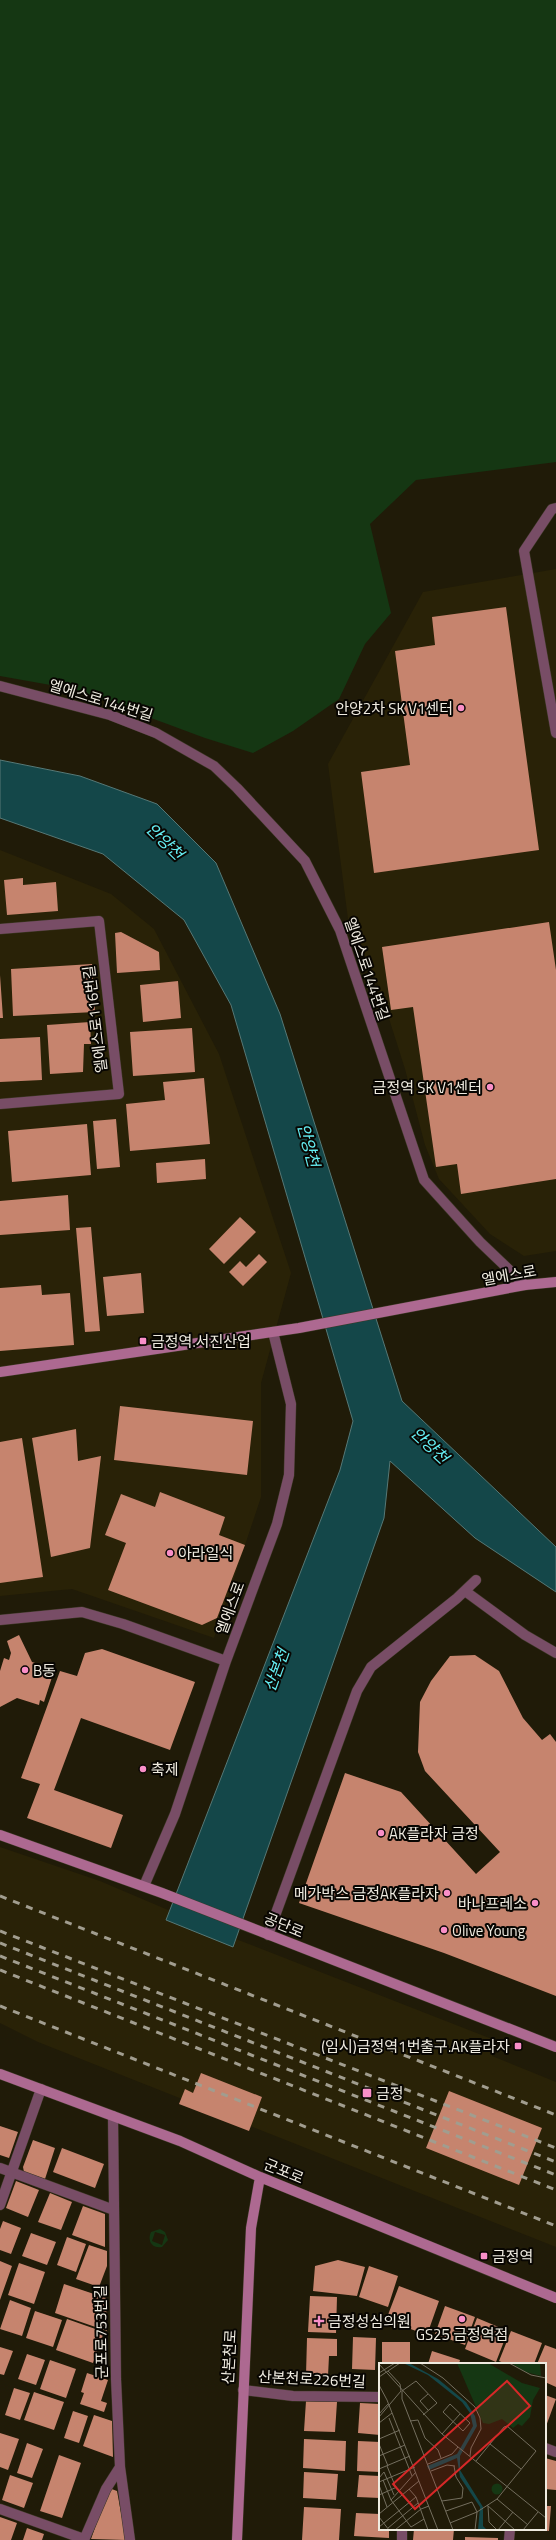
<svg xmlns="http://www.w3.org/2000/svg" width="556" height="2540" font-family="'Titillium Web','Noto Sans KR',sans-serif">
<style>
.built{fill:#292207}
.green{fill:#153713;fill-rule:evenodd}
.water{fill:#144749;stroke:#567876}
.building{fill:#c6846e}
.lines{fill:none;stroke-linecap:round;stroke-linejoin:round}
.street-casing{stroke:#3d3826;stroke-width:11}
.secondary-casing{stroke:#3d3826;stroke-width:11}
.street{stroke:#784d66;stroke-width:10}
.secondary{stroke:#ad6991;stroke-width:10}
.rail{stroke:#a19d8f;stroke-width:3;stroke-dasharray:7 7;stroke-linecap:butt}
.poi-dot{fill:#f98fc8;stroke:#080602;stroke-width:1.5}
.labels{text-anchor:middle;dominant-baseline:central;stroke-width:4;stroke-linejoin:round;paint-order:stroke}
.street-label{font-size:15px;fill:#efebe0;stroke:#080602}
.poi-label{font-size:15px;fill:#efebe0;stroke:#080602;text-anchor:start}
.water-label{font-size:16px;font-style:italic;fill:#65eef3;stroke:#080602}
.inset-road{fill:none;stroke:#736e5e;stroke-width:1}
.view{fill:#d62828;fill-opacity:0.15;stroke:#d62828;stroke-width:2}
.inset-edge{fill:none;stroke:#efebe0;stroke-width:2}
</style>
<rect width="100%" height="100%" fill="#201b08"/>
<!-- built -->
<path class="built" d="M556 569V1251L524 1256 490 1234 439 1179 425 1145 405 1069 379 987 348 919 328 764 423 592Z
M0 850 111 894 154 929 219 1054 291 1273 261 1383V1497L214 1638 72 1589 0 1596Z
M0 1847 100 1881 241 1941 497 2041 492 2056 556 2082V2247L38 2042 0 2023Z"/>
<!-- green -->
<path class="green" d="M0 0H556V462L416 480 370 524 391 613 365 644 339 699 293 731 253 753 205 738 73 689 0 676Z
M160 2229 165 2232 168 2240 162 2247C152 2249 147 2241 151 2232ZM155 2232 165 2235 162 2245 152 2241Z"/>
<!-- water -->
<path class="water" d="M0 760 80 776 157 804 216 863 280 1014 402 1401 556 1547V1592L475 1538 390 1461 384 1518 233 1947 166 1920 340 1470 353 1421 231 1005 184 920 103 854 0 818Z"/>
<!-- building -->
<path class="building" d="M506 607 539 850 374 873 361 772 410 765 395 651 435 645 432 617Z
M23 878V885L56 882 58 911 7 915 4 880Z
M549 922 556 970V1179L461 1194 457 1164 436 1167 413 1007 391 1010 382 947Z
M121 932 159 952 160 970 117 973 115 933Z
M92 964 95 1012 13 1016 11 969Z
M0 975 3 1018H0Z
M178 981 181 1018 143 1022 140 985Z
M90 1022 91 1044H84L83 1072 50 1074 47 1025Z
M192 1028 195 1072 133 1076 130 1032Z
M40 1037 42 1080 0 1082V1039Z
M204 1078 210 1144 130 1151 126 1104 165 1100 163 1082Z
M116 1119 120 1167 97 1169 93 1121Z
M87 1124 91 1175 12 1182 8 1131Z
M205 1159 206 1179 157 1183 156 1163Z
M68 1195 70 1230 0 1235V1201Z
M240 1217 256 1232 224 1264 209 1249Z
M91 1227 100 1331 85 1332 76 1228Z
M259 1254 267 1262 243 1286 229 1272 240 1261 246 1267Z
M141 1273 144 1313 107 1316 103 1277Z
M41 1285 42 1295 70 1293 74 1345 0 1351V1288Z
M120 1406 253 1421 247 1475 114 1460Z
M76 1429 78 1461 101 1456 90 1548 51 1557 32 1438Z
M22 1438 43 1577 0 1583V1442Z
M160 1492 225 1517 219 1535 245 1545 217 1618 202 1625 108 1590 126 1543 105 1535 121 1494 155 1507Z
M19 1635 32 1662 51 1668 49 1673 53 1674 44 1702 40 1700 39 1705 17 1698 0 1707V1671L4 1658 9 1660 11 1653 7 1641Z
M102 1649 195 1682 170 1750 81 1718 54 1790 123 1815 111 1848 27 1818 40 1784 21 1778 60 1671 77 1676 85 1653Z
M475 1655 499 1671 523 1718 542 1740 550 1734 556 1742V1996L444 1953 299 1903 345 1773 401 1792 476 1874 500 1852 425 1771 418 1752 420 1702 431 1681 450 1656Z
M201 2073 262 2097 249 2131 179 2104 185 2089 193 2093Z
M449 2091 542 2128 519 2185 426 2148Z
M0 2126 18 2132 9 2158 0 2155Z
M33 2140 55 2148 45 2179 24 2172 23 2167Z
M62 2148 104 2164 95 2188 53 2172Z
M16 2181 39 2190 28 2217 6 2208Z
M50 2193 72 2202 61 2230 38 2222Z
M83 2206 105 2214V2247L72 2235Z
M3 2221 21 2228 11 2254 0 2250V2229Z
M31 2233 56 2242 47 2265 22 2256Z
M67 2237 86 2244 76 2272 57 2265Z
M89 2245 107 2251V2266L99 2287 76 2279Z
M338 2260 365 2267 357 2296 313 2291 315 2266Z
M0 2261 12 2266 0 2300Z
M19 2263 45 2272 34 2304 8 2295Z
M369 2266 398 2276 388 2307 359 2297Z
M64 2284 106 2298 107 2331 55 2313Z
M399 2286 439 2301 427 2335 386 2320Z
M310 2296 337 2297 336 2333 308 2332Z
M10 2300 31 2308 22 2336 0 2329Z
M445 2306 475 2317 465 2345 435 2334Z
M35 2311 62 2320 53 2347 26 2338Z
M477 2318 508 2331 496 2362 465 2349Z
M67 2319 104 2332 93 2363 56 2350Z
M511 2331 542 2343 534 2364H506L499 2361Z
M353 2337 376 2338 375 2370 352 2369Z
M307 2338 337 2339V2356H329L328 2376 306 2375Z
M382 2342H410V2364H382Z
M545 2345 556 2349V2387L545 2382V2364H537Z
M0 2347 13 2351 4 2375 0 2374Z
M432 2351 460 2360 459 2364H428Z
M27 2354 45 2360 36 2385 18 2379Z
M50 2360 76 2369 66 2398 40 2389Z
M87 2373 108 2380 101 2401 107 2403 104 2412 80 2404 84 2393 81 2392Z
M14 2388 30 2393 20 2420 5 2415Z
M34 2392 64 2402 54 2430 24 2420Z
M545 2395 556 2399 545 2429Z
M306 2401 337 2402 335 2432 304 2431Z
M360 2403 380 2404V2435L358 2433Z
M73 2411 88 2416 79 2443 64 2438Z
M94 2415 112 2421 113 2457 83 2446Z
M0 2433 19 2439 8 2470 0 2467Z
M304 2439 346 2441 345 2471 303 2468Z
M358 2441 380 2442V2472L357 2471Z
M27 2443 43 2449 32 2478 17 2473Z
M59 2455 81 2463 62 2518 40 2511Z
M545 2458 556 2461V2490L545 2489Z
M304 2472 338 2474 336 2500 303 2498Z
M10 2475 33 2483 24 2508 2 2500Z
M359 2475 380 2476V2498L357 2497Z
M109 2488 117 2491 126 2540 91 2539Z
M545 2506H551L549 2531 541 2530 545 2529Z
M304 2507 341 2509 339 2540H302Z
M356 2513 380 2514V2529H389V2538L354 2536Z
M0 2517 17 2523 11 2540H0Z
M27 2528 44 2534 42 2540H23Z
M414 2529H454L453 2540H413Z
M465 2537 498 2538V2540H465Z"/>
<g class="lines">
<defs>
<path id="street" d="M556 508 552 509 524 551 556 733
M0 686 110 715 156 733 214 766 237 788 305 861 340 930 424 1180 480 1242 525 1285
M0 929 99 921 119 1094 0 1104
M465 1591 525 1635 556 1653
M0 1620 82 1612 123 1624 226 1661
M144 1886 175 1814 226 1661 277 1524 289 1475 291 1404 273 1332
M268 1935 357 1691 371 1667 456 1599 476 1580
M113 2116 116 2379 120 2467 130 2540
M0 2168 114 2210
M0 2205 41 2089
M243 2390 293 2396 380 2397
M545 2448 556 2452
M0 2509 84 2539
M84 2540 106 2489 120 2467
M402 2540V2529
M509 2540 510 2529"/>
<path id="secondary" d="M0 1372 299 1328 525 1285 556 1282
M0 1835 162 1893 556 2047
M0 2074 180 2141 260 2177 556 2298
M237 2540 251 2228 260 2177"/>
</defs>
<!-- street casing -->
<use href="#street" class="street-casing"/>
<!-- secondary casing -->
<use href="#secondary" class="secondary-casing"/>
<!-- street -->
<use href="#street" class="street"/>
<!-- secondary -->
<use href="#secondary" class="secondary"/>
<!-- rail -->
<path class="rail" d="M0 1896 556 2115
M0 1931 556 2148
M0 1943 556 2162
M0 1956 556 2175
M0 1970 556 2190
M0 2006 556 2226"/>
</g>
<!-- markers -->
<g class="poi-dot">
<circle cx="461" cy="708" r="4"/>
<circle cx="490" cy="1087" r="4"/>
<rect x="139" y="1337" width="8" height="8" rx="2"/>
<circle cx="170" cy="1553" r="4"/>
<circle cx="25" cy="1670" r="4"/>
<circle cx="143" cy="1769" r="4"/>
<circle cx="381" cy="1833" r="4"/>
<circle cx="447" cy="1893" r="4"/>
<circle cx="535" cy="1903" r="4"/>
<circle cx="444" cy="1930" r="4"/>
<rect x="514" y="2042" width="8" height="8" rx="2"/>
<rect x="362" y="2088" width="10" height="10" rx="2"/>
<rect x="480" y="2252" width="8" height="8" rx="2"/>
<circle cx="462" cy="2319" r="4"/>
<path d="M317 2315h4v4h4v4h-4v4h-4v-4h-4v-4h4z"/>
</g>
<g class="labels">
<!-- street labels -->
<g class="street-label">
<text transform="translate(101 700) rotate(17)">엘에스로144번길</text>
<text transform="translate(367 969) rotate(71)">엘에스로144번길</text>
<text transform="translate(95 1019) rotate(-97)">엘에스로116번길</text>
<text transform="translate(509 1275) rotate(-10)">엘에스로</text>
<text transform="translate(230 1608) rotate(-70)">엘에스로</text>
<text transform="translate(284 1925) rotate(22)">공단로</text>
<text transform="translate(284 2171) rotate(22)">군포로</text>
<text transform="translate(101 2332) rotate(-91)">군포로753번길</text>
<text transform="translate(229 2357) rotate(-87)">산본천로</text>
<text transform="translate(312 2379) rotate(3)">산본천로226번길</text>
</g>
<!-- poi labels -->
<g class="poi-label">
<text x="453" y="708" text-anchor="end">안양2차 SK V1센터</text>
<text x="482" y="1087" text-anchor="end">금정역 SK V1센터</text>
<text x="151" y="1341">금정역.서진산업</text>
<text x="178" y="1553">아라일식</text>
<text x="33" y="1670">B동</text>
<text x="151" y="1769">축제</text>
<text x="389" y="1833">AK플라자 금정</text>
<text x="439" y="1893" text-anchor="end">메가박스 금정AK플라자</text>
<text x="527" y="1903" text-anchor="end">바나프레소</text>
<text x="452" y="1930">Olive Young</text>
<text x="510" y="2046" text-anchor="end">(임시)금정역1번출구.AK플라자</text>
<text x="376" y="2093">금정</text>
<text x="492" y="2256">금정역</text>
<text x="328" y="2321">금정성심의원</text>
<text x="462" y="2334" text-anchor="middle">GS25 금정역점</text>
</g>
<!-- water labels -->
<g class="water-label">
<text transform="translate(165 841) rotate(44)">안양천</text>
<text transform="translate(309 1145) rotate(75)">안양천</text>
<text transform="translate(430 1445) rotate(43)">안양천</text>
<text transform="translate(276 1670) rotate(-70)">산본천</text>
</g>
</g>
<!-- overview -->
<g transform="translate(379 2363)">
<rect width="167" height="167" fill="#201b08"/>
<path d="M78 0H109L143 20 161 25 154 37 151 54 143 63 139 61 134 65 123 56 110 61 104 60ZM132 0H161L162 13 147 9ZM112.5 126a5.5 5.5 0 1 1 11 0a5.5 5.5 0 1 1-11 0Z" fill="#153713"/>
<path d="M24 0H30L59 16 87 39 96 53 98 63 81 93V107L104 144V163L108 167H99L101 144 81 114 78 95 50 107 48 103 78 91 94 63 91 50 83 39 49 12Z" fill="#144749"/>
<path class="inset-road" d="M41 0 64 15 96 44 101 55 102 66 92 85 91 93M130 0 152 12 167 15M0 1 63 71 167 155M0 10 16 0M0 14 21 0M0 22 8 37 59 167M71 41 91 60 84 68 64 49ZM49 47 41 38 49 31M0 51 9 41M44 52 58 40 37 18 23 28V36L74 167M0 54 22 28 21 21 9 8M10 55 33 113M31 58 39 57 46 75 59 87 62 95M0 60 13 50M63 71 81 51M0 76 21 67M0 81 9 103M111 81 142 106M0 93 26 82M49 101 73 91 79 84M8 103 17 125M0 106 31 93M52 108 68 102 76 103M0 115 5 109 15 132M4 117 12 137 32 164 45 156M0 119 36 104M0 122 8 144M30 126 37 134 49 167M0 132 18 124M118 136 149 162M12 137 37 109M63 138 83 135 84 125 77 114 75 103M108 142 136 167M109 143 110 159 118 167M67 148 93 139 98 149 96 167M0 151 40 118M0 154 10 167M71 160 98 149 118 136 157 88 128 63 125 64 97 98M0 164 37 134M9 165 39 140M16 167 42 146 50 143M119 167 134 149M144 167 159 149"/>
<path class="view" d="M128 18 151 43 36 146 14 121Z"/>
<rect width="167" height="167" class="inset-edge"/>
</g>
</svg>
